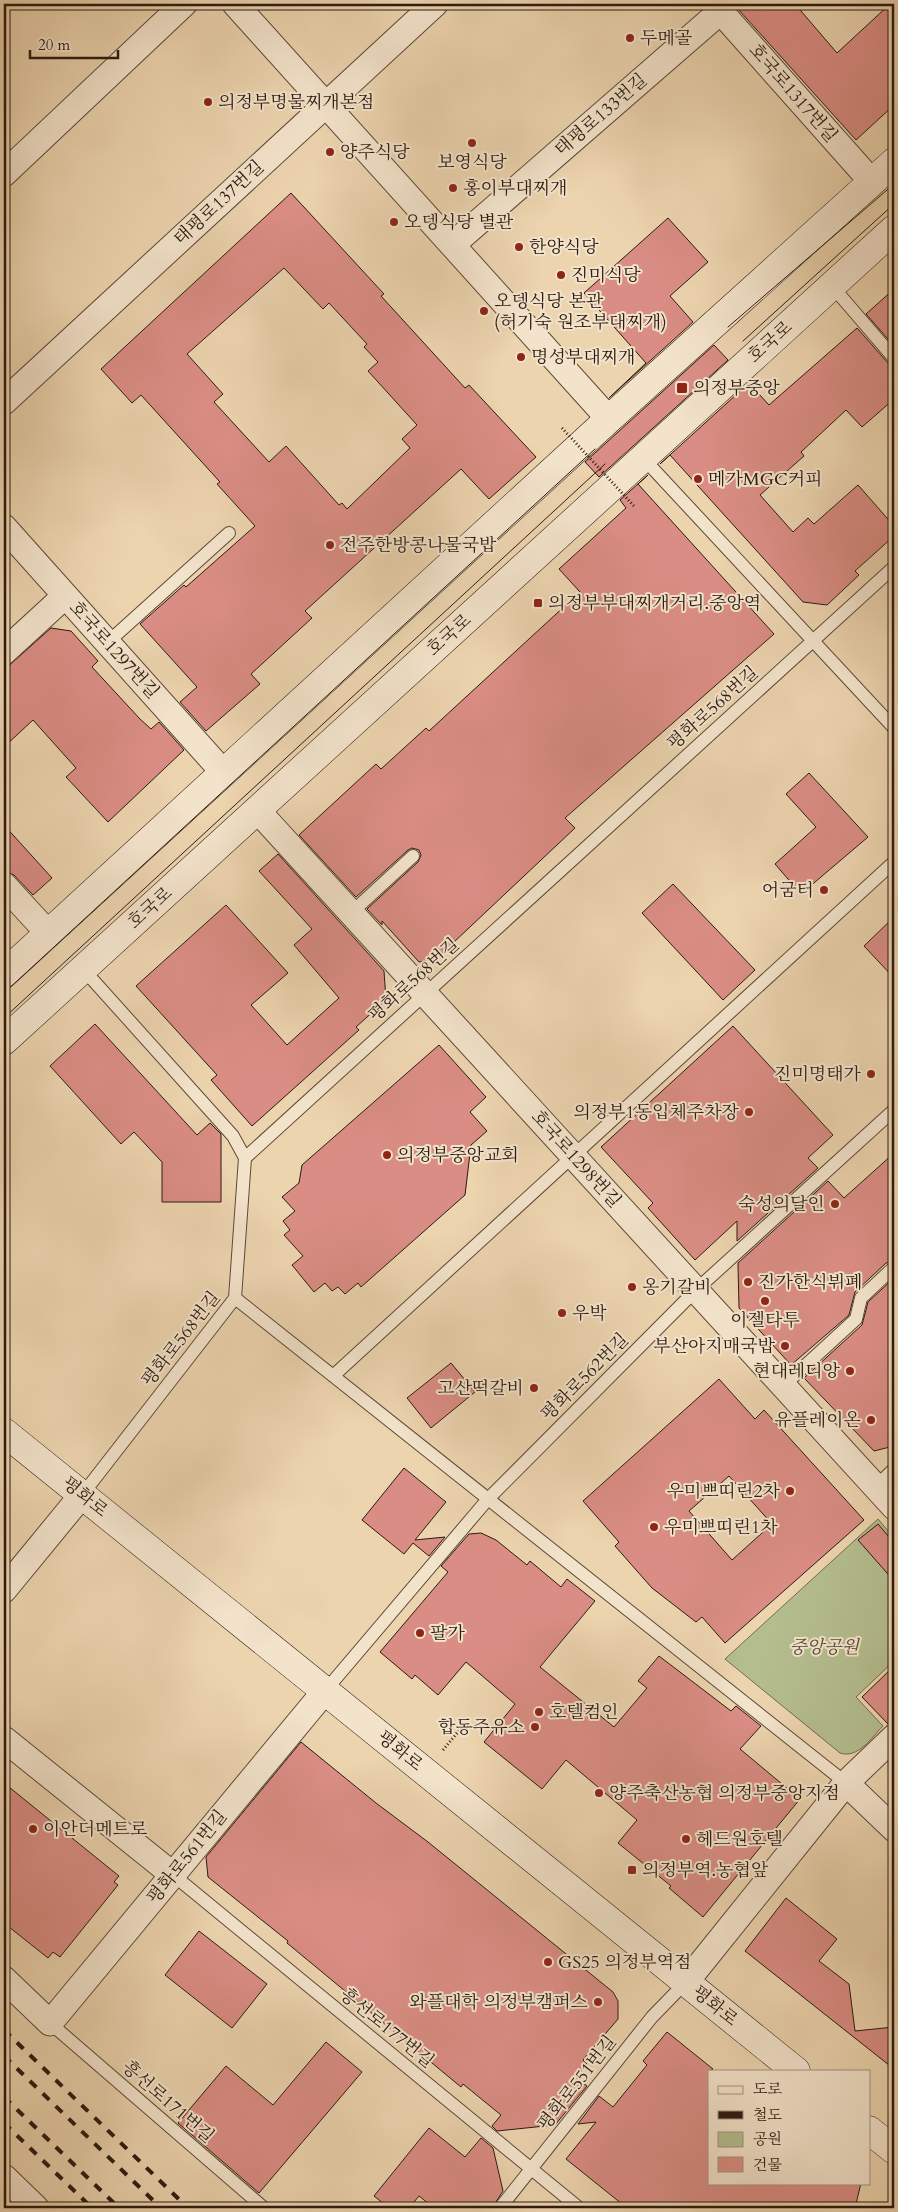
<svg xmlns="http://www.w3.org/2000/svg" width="898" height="2212" font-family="Cardo,'Noto Serif KR',serif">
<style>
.green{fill:#b4bd8e;stroke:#706c50}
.building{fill:#da8d84;stroke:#2b1b11;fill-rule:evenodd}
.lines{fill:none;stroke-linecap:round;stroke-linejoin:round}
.lane-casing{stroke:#5b4938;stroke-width:14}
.street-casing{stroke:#5b4938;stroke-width:27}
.secondary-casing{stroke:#2b1b11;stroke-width:29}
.path{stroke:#2b1b11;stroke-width:3;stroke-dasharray:1 2.5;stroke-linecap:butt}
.lane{stroke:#f3e3cb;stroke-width:12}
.street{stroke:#f3e3cb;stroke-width:25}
.secondary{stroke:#f3e3cb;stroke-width:28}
.tram{stroke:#2b1b11;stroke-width:1}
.rail{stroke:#2b1b11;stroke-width:4;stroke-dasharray:9 9;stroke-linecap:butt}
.path-bridge{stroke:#2b1b11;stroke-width:3;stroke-dasharray:1 2.5;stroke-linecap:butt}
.poi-dot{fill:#8f2418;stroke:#f3e3cb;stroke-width:2}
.labels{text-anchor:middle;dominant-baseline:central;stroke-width:4;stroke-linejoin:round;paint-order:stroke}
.poi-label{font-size:18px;fill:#2b1b11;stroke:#f3e3cb;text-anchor:start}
.street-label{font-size:18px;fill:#2b1b11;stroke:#f3e3cb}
.park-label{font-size:18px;font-style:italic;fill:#544c36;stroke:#f3e3cb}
</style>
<rect width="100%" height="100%" fill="#ecd4af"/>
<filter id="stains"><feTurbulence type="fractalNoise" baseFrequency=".004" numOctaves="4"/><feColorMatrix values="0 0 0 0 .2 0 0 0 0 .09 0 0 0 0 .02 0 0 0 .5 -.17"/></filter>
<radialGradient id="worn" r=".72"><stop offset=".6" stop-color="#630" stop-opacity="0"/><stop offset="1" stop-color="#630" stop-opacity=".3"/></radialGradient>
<!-- green -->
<path class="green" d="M878 1519 894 1538V1661L856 1697 883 1726C871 1738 858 1759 840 1753L725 1659Z"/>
<!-- building -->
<path class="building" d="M739 4H799L801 11 837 53 890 4H894V105L856 140 738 9Z
M291 193 384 294 381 296 465 388 469 385 536 457 489 499 461 469 305 611 312 618 251 674 260 684 206 731 180 702 197 687 140 624 184 585 186 587 255 526 217 484 220 482 141 395 132 403 101 369ZM284 268 323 309 329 303 367 344 364 347 378 362 368 371 417 425 402 439 410 448 347 509 342 503 339 505 286 446 269 462 214 402 223 394 187 354Z
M668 218 708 262 670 296 693 322 609 398 646 363 584 293Z
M894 289V346L866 314Z
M857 328 888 363 894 366V399L862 427 846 410 801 452 804 456 760 495 793 532 808 518 814 524 858 485 894 526V536L855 571 859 575 827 605 803 602 670 455 660 464 749 383 769 405Z
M714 345 728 360 599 477 585 462Z
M648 475 638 484 774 634 565 818 575 828 436 959 419 962 382 921V925L367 909 418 862 421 855 419 850 412 848 408 850 356 897 299 835 376 764 381 769 426 728 429 731 580 592 559 569 626 508 620 500Z
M51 628 71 631 98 661 92 667 140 719 151 729 159 722 184 750 108 822 66 777 76 768 33 720 4 747V670Z
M809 773 868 837 801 894 775 864 816 827 786 794Z
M4 825 52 878 33 895 14 875 4 871Z
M278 854 384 971 386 1000 356 1027 359 1030 252 1126 211 1080 217 1075 136 986 226 905 288 973 251 1005 287 1045 339 998 294 945 312 929 259 871Z
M673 884 755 970 723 1000 642 913Z
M894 917V978L864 946Z
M95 1024 197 1135 210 1123 221 1134V1202H162V1162L134 1132 121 1144 50 1066Z
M733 1026 833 1135 808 1158 818 1168 737 1241V1221L695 1260 648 1208 653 1203 601 1147Z
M439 1045 486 1097 470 1112 487 1131 471 1145 465 1195 361 1287 358 1283 345 1294 338 1287 332 1291 325 1283 314 1292 292 1265 303 1256 284 1235 290 1230 283 1221 295 1211 282 1197 299 1183 302 1165Z
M894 1153V1261L886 1263 855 1292 849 1315 791 1365 739 1308 738 1263 828 1181 844 1198Z
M894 1278V1446L874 1451 804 1378 862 1325 868 1302Z
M451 1363 475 1392 431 1428 407 1398Z
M719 1379 755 1419 764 1410 864 1520 725 1643 702 1617 696 1622 652 1588 615 1546 619 1542 583 1501ZM729 1476 772 1524 732 1560 689 1511Z
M404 1468 446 1502 415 1540 445 1537 429 1556 413 1543 404 1554 362 1520Z
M878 1524 894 1543V1581L858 1540Z
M481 1533 496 1540 527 1565 530 1561 561 1587 567 1579 595 1601 540 1667 614 1727 647 1688 638 1681 659 1656 731 1711 736 1706 761 1726 740 1749 800 1799 703 1917 669 1888 671 1886 618 1843 637 1820 566 1760 542 1789 484 1742 515 1704 466 1662 438 1695 415 1675 412 1679 380 1652 448 1572 441 1566 469 1534Z
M894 1666V1723L888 1724 862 1697Z
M301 1742 376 1803 428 1842 613 1992 618 2001V2019L583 2060 587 2064 576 2077 587 2086 555 2125 497 2131 492 2126 501 2115 463 2084 461 2087 287 1943 288 1941 208 1877 206 1857Z
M4 1783 119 1876 114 1882 118 1885 60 1957 53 1952 48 1958 4 1923Z
M786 1898 837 1939 819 1961 849 1984 855 2031 894 2027V2069L745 1951Z
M199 1931 267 1984 232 2028 165 1975Z
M667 2032 713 2069 709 2071V2183H861L855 2208H627L566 2159 596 2122 578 2124 599 2096 613 2107 647 2065 643 2061Z
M326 2042 362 2072 259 2193 178 2123 226 2066 273 2105Z
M429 2128 465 2157 481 2138 493 2148 503 2191 492 2208H434L419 2196 409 2208H389L374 2196Z"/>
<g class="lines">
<defs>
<path id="lane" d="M832 286 894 358
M643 458 894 728
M107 643 229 533
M351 913 413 856
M83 969 233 1136 245 1158
M235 1298 846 1783
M333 1376 894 862
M783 1386 856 1319 861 1298 892 1269
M875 1487 894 1469
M82 1495 235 1298 245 1158 894 567
M325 1691 488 1499 696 1290 894 1110
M172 1874 579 2208
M50 2023 264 2208
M500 2208 652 2017 686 1982"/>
<path id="street" d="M235 4 609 419
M714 4 872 182
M4 174 184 4
M452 245 721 11 725 4
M4 402 435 4
M4 527 224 773
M4 652 65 596
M257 810 894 1507
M4 885 48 933
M4 1590 82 1495
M4 1739 172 1874
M846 1783 894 1829
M4 1979 50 2023 325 1691
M686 1982 846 1783 894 1737
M4 2177 36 2208"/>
<path id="secondary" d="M4 974 609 419 894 162
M4 1041 894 229
M4 1432 796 2071
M869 2130 894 2150"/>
</defs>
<!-- lane casing -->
<use href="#lane" class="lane-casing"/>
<!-- street casing -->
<use href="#street" class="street-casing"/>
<!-- secondary casing -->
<use href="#secondary" class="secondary-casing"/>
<!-- path -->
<path class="path" d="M443 1750 467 1721"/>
<!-- lane -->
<use href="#lane" class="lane"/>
<!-- street -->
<use href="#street" class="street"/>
<!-- secondary -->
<use href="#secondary" class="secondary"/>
<!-- tram -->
<path class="tram" d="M728 327 894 184
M743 341 894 204
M4 993 595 449
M4 1018 605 464"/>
<!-- rail -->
<path class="rail" d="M4 2030 188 2208
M4 2056 161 2208
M4 2097 119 2208
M4 2123 92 2208"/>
<!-- path-bridge -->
<path class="path-bridge" d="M562 428 634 506"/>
</g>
<!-- markers -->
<g class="poi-dot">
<circle cx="630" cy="38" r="5"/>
<circle cx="208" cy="102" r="5"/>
<circle cx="472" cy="143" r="5"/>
<circle cx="330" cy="152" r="5"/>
<circle cx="453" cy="188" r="5"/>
<circle cx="394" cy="222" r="5"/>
<circle cx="519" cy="247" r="5"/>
<circle cx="561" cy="275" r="5"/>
<circle cx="484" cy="311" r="5"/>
<circle cx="521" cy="357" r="5"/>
<rect x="676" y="382" width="12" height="12" rx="2.5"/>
<circle cx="698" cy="479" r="5"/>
<circle cx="330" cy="545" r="5"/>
<rect x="533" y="598" width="10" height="10" rx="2.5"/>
<circle cx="824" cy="890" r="5"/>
<circle cx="871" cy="1074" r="5"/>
<circle cx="749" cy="1112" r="5"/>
<circle cx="387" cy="1155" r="5"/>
<circle cx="835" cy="1204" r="5"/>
<circle cx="748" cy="1282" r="5"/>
<circle cx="632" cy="1287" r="5"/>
<circle cx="765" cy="1301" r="5"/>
<circle cx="562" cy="1313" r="5"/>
<circle cx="785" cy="1346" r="5"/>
<circle cx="850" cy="1371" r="5"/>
<circle cx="534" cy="1388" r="5"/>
<circle cx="871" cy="1420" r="5"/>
<circle cx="790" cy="1491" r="5"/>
<circle cx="654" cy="1527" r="5"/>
<circle cx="420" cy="1633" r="5"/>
<circle cx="539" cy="1712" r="5"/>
<circle cx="535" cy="1727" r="5"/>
<circle cx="599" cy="1793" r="5"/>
<circle cx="33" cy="1829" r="5"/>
<circle cx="686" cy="1839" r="5"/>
<rect x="627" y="1865" width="10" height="10" rx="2.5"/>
<circle cx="548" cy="1962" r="5"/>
<circle cx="598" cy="2002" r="5"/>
</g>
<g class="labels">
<!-- poi labels -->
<g class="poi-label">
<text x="640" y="38">두메골</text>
<text x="218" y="102">의정부명물찌개본점</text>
<text x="340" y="152">양주식당</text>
<text x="472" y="162" text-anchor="middle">보영식당</text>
<text x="463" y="188">홍이부대찌개</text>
<text x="404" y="222">오뎅식당 별관</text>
<text x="529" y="247">한양식당</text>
<text x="571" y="275">진미식당</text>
<text x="494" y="301">오뎅식당 본관<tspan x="494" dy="21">(허기숙 원조부대찌개)</tspan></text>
<text x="531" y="357">명성부대찌개</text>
<text x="693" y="388">의정부중앙</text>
<text x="708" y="479">메가MGC커피</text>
<text x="340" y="545">전주한방콩나물국밥</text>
<text x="548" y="603">의정부부대찌개거리.중앙역</text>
<text x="814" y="890" text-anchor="end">어굼터</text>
<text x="861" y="1074" text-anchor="end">진미명태가</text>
<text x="739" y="1112" text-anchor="end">의정부1동입체주차장</text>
<text x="397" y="1155">의정부중앙교회</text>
<text x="825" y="1204" text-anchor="end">숙성의달인</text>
<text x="758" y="1282">진가한식뷔폐</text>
<text x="642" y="1287">옹기갈비</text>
<text x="572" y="1313">우박</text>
<text x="765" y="1320" text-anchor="middle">이젤타투</text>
<text x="775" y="1346" text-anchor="end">부산아지매국밥</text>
<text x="840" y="1371" text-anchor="end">현대레디앙</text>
<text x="524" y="1388" text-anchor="end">고산떡갈비</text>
<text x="861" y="1420" text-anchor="end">유플레이온</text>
<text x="780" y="1491" text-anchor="end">우미쁘띠린2차</text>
<text x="664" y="1527">우미쁘띠린1차</text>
<text x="430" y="1633">팔가</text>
<text x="549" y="1712">호텔컴인</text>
<text x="525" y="1727" text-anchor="end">합동주유소</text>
<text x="609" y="1793">양주축산농협 의정부중앙지점</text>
<text x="43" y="1829">이안더메트로</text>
<text x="696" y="1839">헤드원호텔</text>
<text x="642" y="1870">의정부역.농협앞</text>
<text x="558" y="1962">GS25 의정부역점</text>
<text x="588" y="2002" text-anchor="end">와플대학 의정부캠퍼스</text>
</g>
<!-- street labels -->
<g class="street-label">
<text transform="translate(793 93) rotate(49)">호국로1317번길</text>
<text transform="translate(601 115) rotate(-41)">태평로133번길</text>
<text transform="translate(219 203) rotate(-43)">태평로137번길</text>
<text transform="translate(770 342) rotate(-42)">호국로</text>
<text transform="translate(449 635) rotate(-42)">호국로</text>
<text transform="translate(114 650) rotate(48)">호국로1297번길</text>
<text transform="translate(713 708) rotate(-42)">평화로568번길</text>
<text transform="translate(150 908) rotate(-42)">호국로</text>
<text transform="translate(414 980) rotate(-42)">평화로568번길</text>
<text transform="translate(576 1159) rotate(48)">호국로1298번길</text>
<text transform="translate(181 1339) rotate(-52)">평화로568번길</text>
<text transform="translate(585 1377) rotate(-45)">평화로562번길</text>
<text transform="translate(85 1497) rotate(39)">평화로</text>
<text transform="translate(400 1751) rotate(39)">평화로</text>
<text transform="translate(187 1857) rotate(-51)">평화로561번길</text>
<text transform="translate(715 2006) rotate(39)">평화로</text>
<text transform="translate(387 2028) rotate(39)">흥선로177번길</text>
<text transform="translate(577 2083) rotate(-52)">평화로551번길</text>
<text transform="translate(168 2102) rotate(41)">흥선로171번길</text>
</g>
<!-- park labels -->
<g class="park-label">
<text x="824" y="1647">중앙공원</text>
</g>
</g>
<!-- margin -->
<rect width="898" height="2212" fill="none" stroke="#ecd4af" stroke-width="20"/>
<rect x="5" y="5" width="888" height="2202" fill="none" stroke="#2b1b11" stroke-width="2.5"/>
<rect x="10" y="10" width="878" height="2192" fill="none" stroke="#2b1b11"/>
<!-- legend -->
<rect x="708" y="2070" width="162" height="115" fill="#f3e3cb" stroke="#a39381"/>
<rect x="718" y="2086" width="25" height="8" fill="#f3e3cb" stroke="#a39381"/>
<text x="753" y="2094" font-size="15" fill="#2b1b11">도로</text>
<rect x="718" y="2111" width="25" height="8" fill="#2b1b11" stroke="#a39381"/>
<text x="753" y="2120" font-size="15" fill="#2b1b11">철도</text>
<rect x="718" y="2132" width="25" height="15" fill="#b4bd8e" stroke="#a39381"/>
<text x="753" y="2144" font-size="15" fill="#2b1b11">공원</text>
<rect x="718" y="2157" width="25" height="15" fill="#da8d84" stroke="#a39381"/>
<text x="753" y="2170" font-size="15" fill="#2b1b11">건물</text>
<!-- scale -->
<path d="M30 50v8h88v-8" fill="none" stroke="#2b1b11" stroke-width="2.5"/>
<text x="38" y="50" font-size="15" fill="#2b1b11" stroke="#f3e3cb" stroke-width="4" paint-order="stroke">20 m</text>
<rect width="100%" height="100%" filter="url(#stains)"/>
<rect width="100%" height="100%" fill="url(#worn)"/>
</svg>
